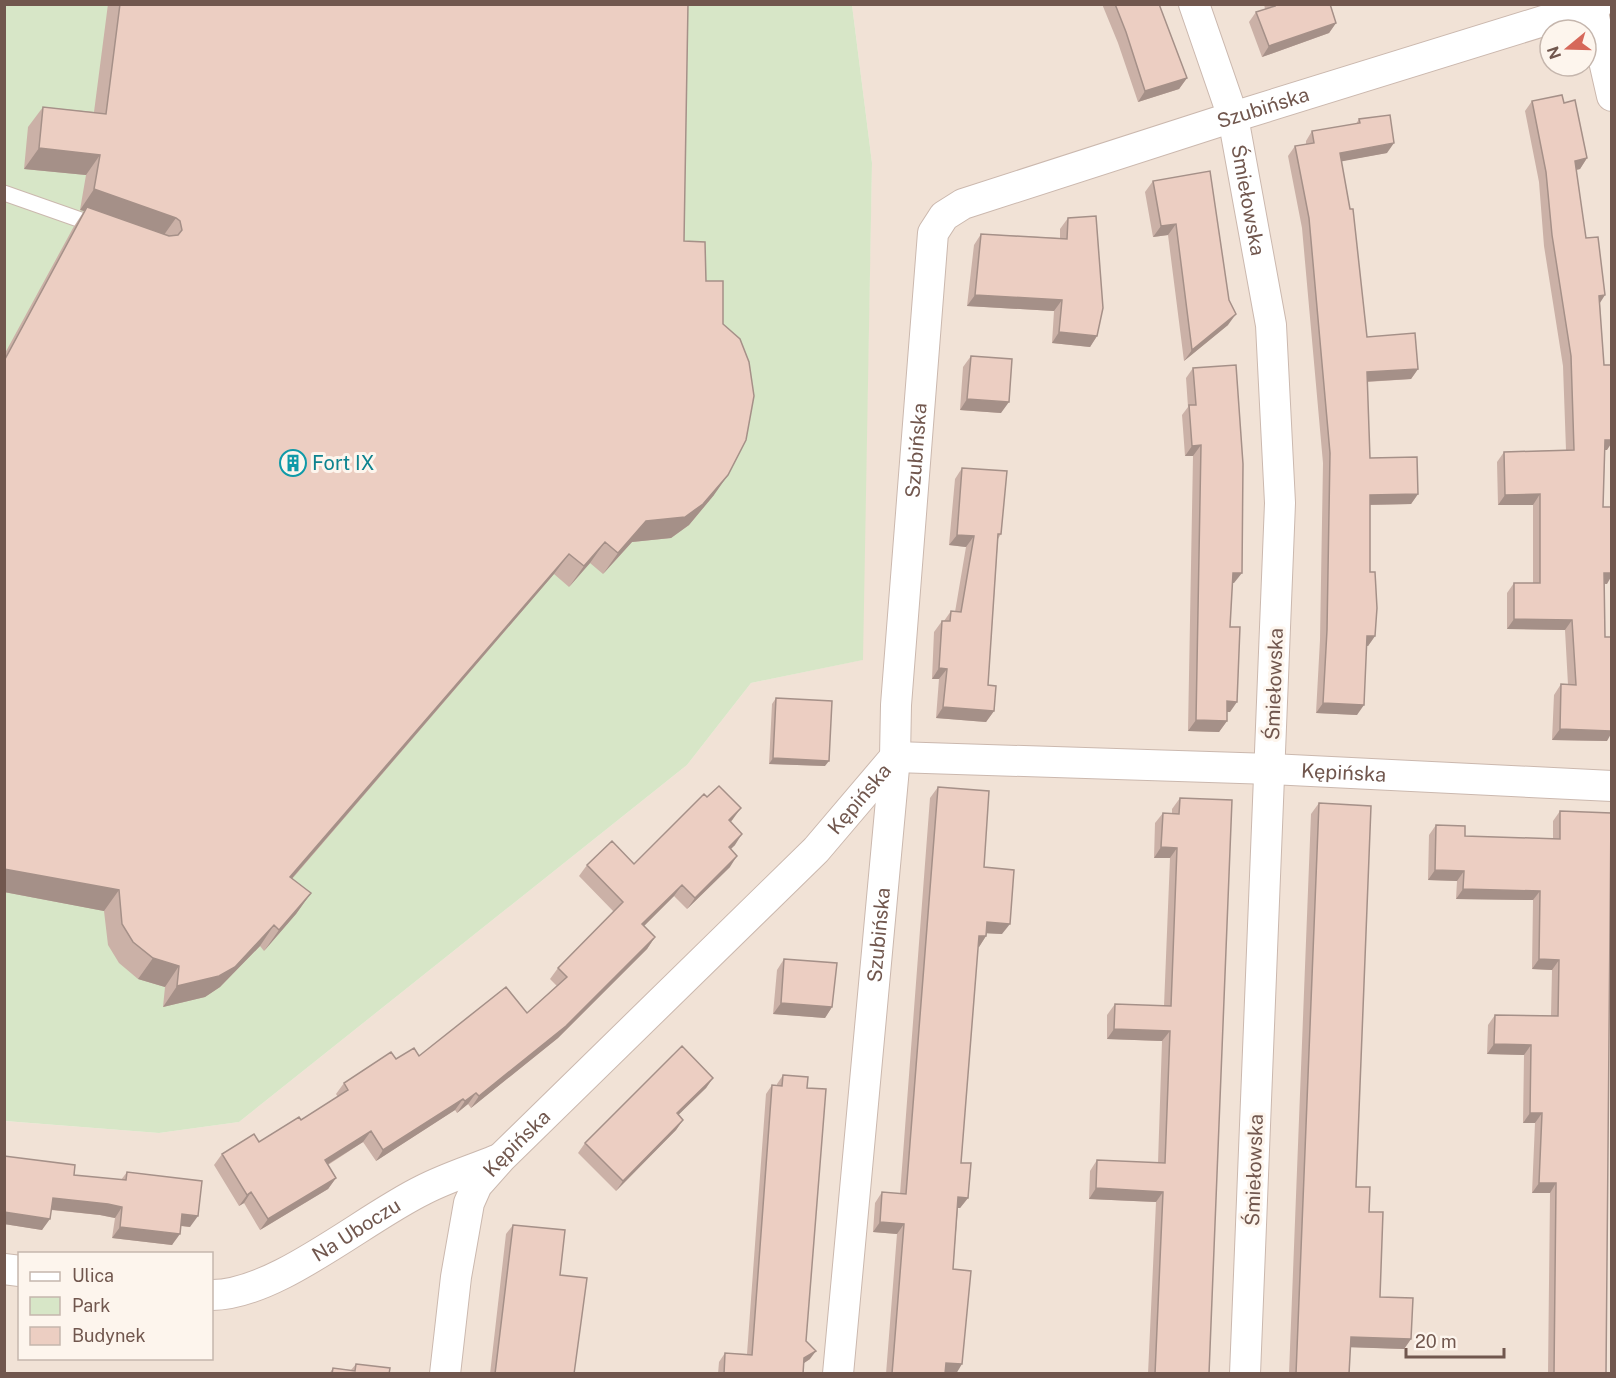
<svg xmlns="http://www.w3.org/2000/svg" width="1616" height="1378" font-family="'Public Sans',sans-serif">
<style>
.residential{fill:#f1e2d6;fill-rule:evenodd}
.green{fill:#d7e6c7}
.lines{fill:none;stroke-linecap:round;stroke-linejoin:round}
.service-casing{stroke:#cbb8ae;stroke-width:17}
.minor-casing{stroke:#cbb8ae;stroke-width:32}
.service{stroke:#fff;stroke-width:15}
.minor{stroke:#fff;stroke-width:30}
.wall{fill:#cbb1a7}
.shaded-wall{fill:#a59088}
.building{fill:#eccec2;stroke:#a59088;stroke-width:1.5}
.labels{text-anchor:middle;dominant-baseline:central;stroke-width:6;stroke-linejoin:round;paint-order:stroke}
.street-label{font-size:20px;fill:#71574e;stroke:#fdf5ed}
.culture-label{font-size:20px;fill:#0d838f;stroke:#fdf5ed;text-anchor:start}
</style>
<rect width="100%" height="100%" fill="#faf1e7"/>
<!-- residential -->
<path class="residential" d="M852 5H1611V1373H5L4 1121 159 1133 239 1122 687 765 751 683 862 660 872 163ZM1550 30H1586V66H1550ZM20 1254H212V1358H20Z"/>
<!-- green -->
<path class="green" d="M4 5H852L872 163 863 660 751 683 687 765 239 1122 159 1133 5 1121Z"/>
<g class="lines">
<defs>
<path id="service" d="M4 193 98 226"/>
<g id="minor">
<path id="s1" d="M1194 4 1233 117 1271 325 1280 503 1245 1374"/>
<path d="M1591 4 1612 96"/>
<path d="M4 1269 20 1271"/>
<path id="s2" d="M212 1295C276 1295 363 1219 423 1190 446 1178 472 1170 496 1160"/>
<path id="s3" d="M445 1374 456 1277 469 1203 477 1185 501 1158 816 850 895 757 1271 769 1612 786"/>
<path id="s4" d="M838 1374 895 757 896 705 933 233 944 216 963 204 1233 117 1598 4"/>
</g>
</defs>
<!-- service casing -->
<use href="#service" class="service-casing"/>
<!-- minor casing -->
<use href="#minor" class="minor-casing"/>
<!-- service -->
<use href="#service" class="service"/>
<!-- minor -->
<use href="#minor" class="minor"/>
</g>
<!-- wall -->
<path class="wall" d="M108 4H688L684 241 714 495 689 525 671 538 632 542 603 574 590 563 569 587 554 574 292 879 311 893 296 914 264 951 260 946 220 987 205 997 163 1007 165 987 138 979 119 963 108 945 104 911 4 892V355L73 228 84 211 80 210 86 175 24 169 28 127 43 107 94 112Z
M1102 4H1159L1187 78 1179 89 1138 102 1118 43Z
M1264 4H1330L1336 23 1329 33 1262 57 1249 22 1256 12 1265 9Z
M1532 101 1564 103 1587 158 1580 169 1576 170 1586 238 1600 303 1607 450H1605L1603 507 1607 584H1604L1607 741 1552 740 1554 695 1561 684 1568 685 1565 630 1507 629V593L1514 583H1533V505H1498L1497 462 1504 452 1566 450 1563 366 1544 246 1539 182 1525 111Z
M1359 119 1387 153 1341 161 1367 337 1418 369 1411 379 1367 382 1370 458 1418 494 1411 504 1370 505V572L1375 636 1368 646H1366L1357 715 1316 713 1320 640 1323 463 1302 228 1288 156 1295 146 1306 144V141L1312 131 1356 124Z
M1153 181 1229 300 1228 325 1184 361 1168 235 1153 237 1145 192Z
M1068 218 1097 336 1090 347 1052 343 1054 311 967 306 974 245 981 234 1060 238V229Z
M971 356 1001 413 960 410 963 367Z
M1193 368 1234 583H1232L1230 627V712H1227V721L1219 732 1188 731 1193 456H1185L1182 415 1188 407 1186 378Z
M962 468 1001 534 998 539 988 685 994 711 986 722 936 718 939 679H932L934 632 942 621H944L951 611 955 612 966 547 949 545 955 479Z
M776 698 825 766 769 764 772 704Z
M938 787 984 867 1002 934 987 933 986 936 979 947H978L961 1163 968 1198 960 1208H958L953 1269 956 1374H886L897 1234 873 1232 875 1203 882 1192 900 1194 930 798Z
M707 797 733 819 731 822 735 845 731 849 730 867 687 909 674 896 644 926 655 937 647 949 558 1038 471 1108 468 1104 457 1113 455 1110 376 1161 363 1142 328 1165 336 1178 328 1189 260 1230 244 1203 239 1206 214 1165 222 1154 259 1142 301 1120 338 1097 336 1094 344 1083 396 1059 419 1056 527 1013 557 986 550 979 558 968 614 912 579 876 587 865 634 864Z
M1180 798 1209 1374H1148L1156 1202 1089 1199 1090 1171 1097 1160 1158 1163 1162 1041 1107 1039V1015L1115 1004 1164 1006 1170 858H1154L1155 823 1163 813H1172V809Z
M1319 803 1356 1187 1369 1212 1380 1297 1411 1339 1404 1349 1350 1347 1349 1374H1289L1311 814Z
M1560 811 1606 1374H1548L1550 1193H1532L1535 1123H1523L1524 1055 1487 1054 1488 1025 1495 1015 1551 1016 1552 970 1532 969 1533 900 1456 899 1457 881 1428 880 1429 835 1436 825 1465 836 1553 839V821Z
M784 959 832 1007 825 1018 773 1014 777 970Z
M783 1075 807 1088 806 1341 810 1359 804 1363 803 1374H718L719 1362 725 1353 747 1354 766 1094 772 1085 777 1086V1084Z
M713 1078 706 1088 678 1115 683 1120 676 1130 616 1191 578 1153 585 1143Z
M127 1172 190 1227 181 1226 172 1245 112 1238 115 1218 100 1215 51 1210 42 1230 4 1224 74 1175 121 1180Z
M513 1225 560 1275 574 1374H490L506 1234Z
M356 1364 389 1374H329L333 1368 351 1370Z"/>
<!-- shaded-wall -->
<path class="shaded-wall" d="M1336 23 1329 33 1262 57 1269 46Z
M1187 78 1179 89 1138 102 1145 91Z
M1394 143 1387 153 1333 163 1340 153Z
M39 148 100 155 86 175 24 169Z
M1587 158 1580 169 1567 172 1575 161Z
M94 189 176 218 161 239 87 207 84 211 80 210Z
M1176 224 1168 235 1153 237 1161 226Z
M975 295 1062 300 1054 311 967 306Z
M1605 295 1598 306 1599 296Z
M1236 314 1228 325 1184 361 1192 350Z
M1059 332 1097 336 1090 347 1052 343Z
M1418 369 1411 379 1360 382 1367 372Z
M967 399 1009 402 1001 413 960 410Z
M1605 440H1611V444L1607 450H1598Z
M1201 445 1193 456H1185L1192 446Z
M728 475 714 495 689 525 671 538 632 542 603 574 618 553 646 521Z
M1418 494 1411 504 1363 505 1370 495Z
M1540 494 1533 505H1498L1505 495Z
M957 535 974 536 966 547 949 545Z
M605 542 590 563 569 587 584 566Z
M569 554 554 574 275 898 290 877Z
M1233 573H1242L1234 583H1226Z
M1604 573H1611V577L1607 584 1597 583Z
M1514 619 1572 620 1565 630 1507 629Z
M1367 636H1375L1368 646 1360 645Z
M939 668 947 669 939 679H932Z
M1227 701 1237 702 1230 712H1220Z
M1323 703 1364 705 1357 715 1316 713Z
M943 707 994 711 986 722 936 718Z
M1196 720 1227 721 1219 732 1188 731Z
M1560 729 1611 731V734L1607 741 1552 740Z
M773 758 829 761 825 766 769 764Z
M741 808 733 819 721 831 729 820Z
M742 834 735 845 721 858 729 847Z
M1161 847 1177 848 1170 858H1154Z
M737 856 730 867 687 909 695 898Z
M4 869 119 890 104 911 4 892Z
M1435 870 1464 871 1457 881 1428 880Z
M682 885 674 896 634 936 642 924Z
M1463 889 1540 891 1533 900 1456 899Z
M311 893 296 914 264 951 279 930Z
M987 922 1010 924 1002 934 980 933Z
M274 925 260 946 220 987 205 997 163 1007 177 986Z
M979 936H986L979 947 972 946Z
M655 937 647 949 558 1038 471 1108 479 1096Z
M153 958 179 966 165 987 138 979Z
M1539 959 1559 960 1552 970 1532 969Z
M781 1003 832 1007 825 1018 773 1014Z
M1114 1029 1170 1031 1162 1041 1107 1039Z
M1494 1044 1531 1045 1524 1055 1487 1054Z
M713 1078 706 1088 670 1123 677 1113Z
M476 1093 468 1104 457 1113 465 1101Z
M463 1099 455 1110 376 1161 383 1150Z
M1530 1113H1542L1535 1123H1523Z
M683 1120 676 1130 616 1191 623 1181Z
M371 1131 363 1142 317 1171 325 1160Z
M336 1178 328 1189 260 1230 268 1219Z
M1539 1183H1556L1550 1193H1532Z
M1096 1188 1163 1192 1156 1202 1089 1199Z
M251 1192 244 1203 239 1206 247 1195Z
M958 1197 968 1198 960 1208H951Z
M53 1198 108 1204 122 1207 115 1218 100 1215 45 1209Z
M4 1212 50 1219 42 1230 4 1224Z
M182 1214 198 1216 190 1227 175 1225Z
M880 1222 904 1224 897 1234 873 1232Z
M120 1227 180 1234 172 1245 112 1238Z
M1351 1337 1411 1339 1404 1349 1343 1347Z
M816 1351 810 1359 798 1367 804 1358Z
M946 1363 962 1364 956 1374 939 1373Z"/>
<!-- building -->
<path class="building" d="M120 4H688L684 241 705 242 706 281H723V324L740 339 749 362 754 396 746 440 728 475 703 504 685 517 646 521 618 553 605 542 584 566 569 554 290 877 311 893 279 930 274 925 235 967 219 976 177 986 179 966 153 958 133 942 122 924 119 890 4 869V361L87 207 169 236 178 235 182 230 180 221 176 218 94 189 100 155 39 148 43 107 106 114Z
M1115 4H1159L1187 78 1145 91 1126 32Z
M1274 4H1330L1336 23 1269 46 1256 12 1275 6Z
M1562 95 1564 103 1575 100 1587 158 1575 161 1586 238 1598 237 1605 295 1599 296 1604 365H1611V440H1605L1603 507H1611V573H1604L1605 637H1611V731L1560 729 1561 684 1576 685 1572 620 1514 619V583H1540V494L1505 495 1504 452 1574 450 1571 356 1552 235 1546 172 1532 101Z
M1390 115 1394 143 1340 153 1350 209H1353L1367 337 1415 333 1418 369 1367 372 1370 458 1417 457 1418 494 1370 495V572H1375L1377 608 1375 636H1367L1364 705 1323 703 1327 630 1330 453 1309 218 1295 146 1314 143 1312 131 1360 123 1359 119Z
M1210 171 1229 300 1236 314 1192 350 1176 224 1161 226 1153 181Z
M1096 216 1103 308 1097 336 1059 332 1062 300 975 295 981 234 1067 239 1068 218Z
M971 356 1012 359 1009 402 967 399Z
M1236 365 1243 464 1242 573H1233L1230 627H1240L1237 702 1227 701V721L1196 720 1201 445 1192 446 1189 405H1196L1193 368Z
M962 468 1007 471 1001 534H998L988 685 996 686 994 711 943 707 947 669 939 668 942 621H950L951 611 961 612 974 536 957 535Z
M776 698 832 701 829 761 773 758Z
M719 786 741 808 729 820 742 834 729 847 737 856 695 898 682 885 642 924 655 937 566 1026 479 1096 476 1093 465 1101 463 1099 383 1150 371 1131 325 1160 336 1178 268 1219 251 1192 247 1195 222 1154 254 1134 259 1142 299 1117 301 1120 348 1090 344 1083 391 1052 396 1059 414 1048 419 1056 506 987 527 1013 567 977 558 968 623 902 587 865 612 841 634 864 704 794 707 797Z
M938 787 989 791 984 867 1014 870 1010 924 987 922 986 936H979L961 1163H971L968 1198 958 1197 953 1269 971 1271 962 1364 946 1363 945 1374H892L904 1224 880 1222 882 1192 906 1194Z
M1180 798 1232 800 1209 1374H1155L1163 1192 1096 1188 1097 1160 1165 1163 1170 1031 1114 1029 1115 1004 1171 1006 1177 848 1161 847 1163 813 1179 814Z
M1319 803 1371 806 1356 1187H1370L1369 1212H1383L1380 1297 1413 1298 1411 1339 1351 1337 1349 1374H1296Z
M1560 811 1611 813 1606 1374H1554L1556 1183H1539L1542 1113H1530L1531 1045 1494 1044 1495 1015 1558 1016 1559 960 1539 959 1540 891 1463 889 1464 871 1435 870 1436 825 1465 826V836L1560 839Z
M784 959 837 963 832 1007 781 1003Z
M682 1046 713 1078 677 1113 683 1120 623 1181 585 1143Z
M783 1075 808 1077 807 1088 826 1089 806 1341 816 1351 804 1358 803 1374H724L725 1353 752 1355 772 1085 782 1086Z
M4 1156 75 1165 74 1175 126 1180 127 1172 202 1181 198 1216 182 1214 180 1234 120 1227 122 1207 108 1204 53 1198 50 1219 4 1212Z
M513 1225 565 1230 560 1275 587 1278 574 1374H495Z
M356 1364 390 1368 389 1374H332L333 1368 355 1371Z"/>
<!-- icons -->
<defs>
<symbol id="building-ring" viewBox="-11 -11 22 22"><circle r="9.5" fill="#fdf5ed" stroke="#0f9aa8" stroke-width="1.5"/><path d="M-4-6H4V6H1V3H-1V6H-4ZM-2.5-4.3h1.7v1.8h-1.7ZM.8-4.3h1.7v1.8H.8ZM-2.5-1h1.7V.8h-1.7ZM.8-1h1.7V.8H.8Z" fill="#0f9aa8"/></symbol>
</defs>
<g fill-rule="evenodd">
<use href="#building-ring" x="278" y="448" width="30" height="30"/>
</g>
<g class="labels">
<!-- street labels -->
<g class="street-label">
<text stroke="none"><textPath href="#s4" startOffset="1503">Szubińska</textPath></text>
<text stroke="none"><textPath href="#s1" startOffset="204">Śmiełowska</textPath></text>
<text stroke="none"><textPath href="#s4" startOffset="927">Szubińska</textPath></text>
<text transform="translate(1274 684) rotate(-88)">Śmiełowska</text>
<text stroke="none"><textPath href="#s3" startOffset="1240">Kępińska</textPath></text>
<text stroke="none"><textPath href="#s3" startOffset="736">Kępińska</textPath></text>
<text stroke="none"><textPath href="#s4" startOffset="441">Szubińska</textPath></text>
<text stroke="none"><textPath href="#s3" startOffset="250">Kępińska</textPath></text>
<text transform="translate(1254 1170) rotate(-88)">Śmiełowska</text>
<text stroke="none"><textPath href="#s2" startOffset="160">Na Uboczu</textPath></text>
</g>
<!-- culture labels -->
<g class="culture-label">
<text x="312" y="463">Fort IX</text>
</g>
</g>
<!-- border -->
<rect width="1616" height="1378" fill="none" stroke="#71574e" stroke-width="12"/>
<!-- legend -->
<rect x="18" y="1252" width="195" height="108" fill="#fdf5ed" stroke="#c5b6ad" stroke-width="1.5"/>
<rect x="30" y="1272" width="30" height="9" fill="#ffffff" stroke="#c5b6ad" stroke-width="1.5"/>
<text x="72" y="1282" font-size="18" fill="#71574e">Ulica</text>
<rect x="30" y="1297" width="30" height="18" fill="#d7e6c7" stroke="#c5b6ad" stroke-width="1.5"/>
<text x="72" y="1312" font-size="18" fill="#71574e">Park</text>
<rect x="30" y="1327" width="30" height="18" fill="#eccec2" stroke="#c5b6ad" stroke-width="1.5"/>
<text x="72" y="1342" font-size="18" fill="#71574e">Budynek</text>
<!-- north arrow -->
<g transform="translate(1568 48) rotate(251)"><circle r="28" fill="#fdf5ed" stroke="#c5b6ad" stroke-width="1.5"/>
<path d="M0-4.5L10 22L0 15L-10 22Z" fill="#d6685a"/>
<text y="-9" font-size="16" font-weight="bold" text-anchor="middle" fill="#71574e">N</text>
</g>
<!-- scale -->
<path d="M1406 1348v9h98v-9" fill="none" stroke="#71574e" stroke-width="3"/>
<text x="1415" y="1348" font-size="18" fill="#71574e" stroke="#fdf5ed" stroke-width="4.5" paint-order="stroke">20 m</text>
</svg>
